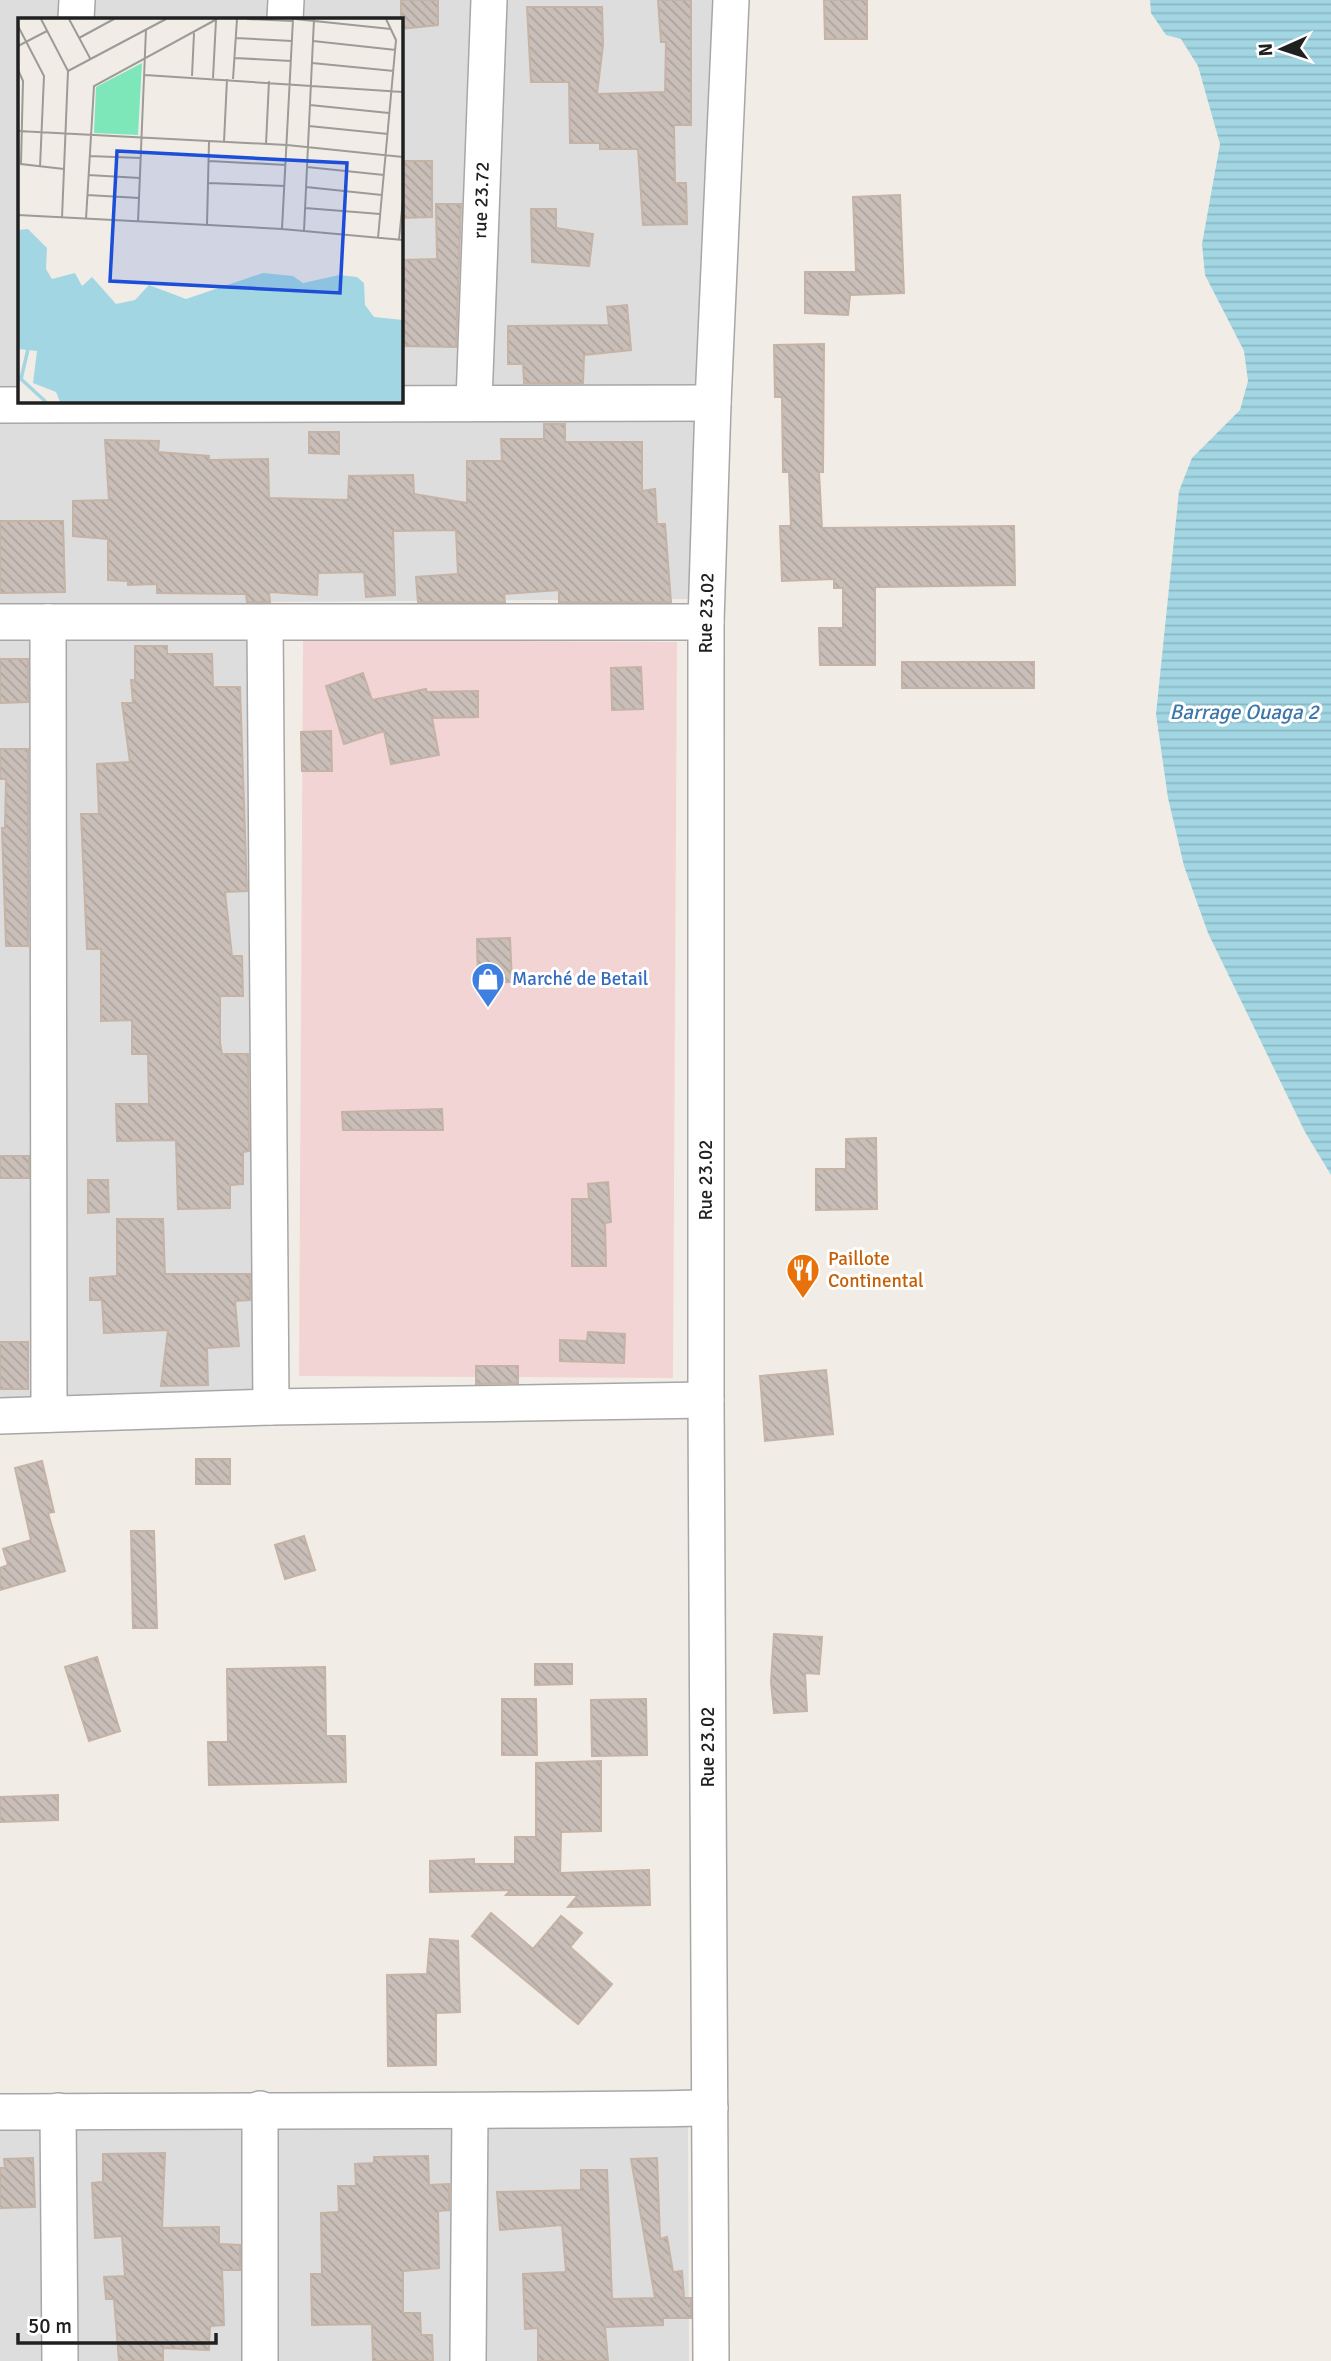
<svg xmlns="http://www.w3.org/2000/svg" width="1331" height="2361" font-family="Signika,sans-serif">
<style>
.residential{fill:#dedddd;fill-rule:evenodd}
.commercial{fill:#f3d4d4}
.water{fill:url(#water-rules)}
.building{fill:url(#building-back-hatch);stroke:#c5b3a6;stroke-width:2}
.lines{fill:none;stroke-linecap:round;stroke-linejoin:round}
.minor-casing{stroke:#a7a7a7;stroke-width:38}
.minor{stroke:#fff;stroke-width:35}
.labels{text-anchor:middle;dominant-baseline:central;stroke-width:6;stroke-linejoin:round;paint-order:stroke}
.street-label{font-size:19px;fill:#202020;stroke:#fff}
.shop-label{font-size:19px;fill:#366cbe;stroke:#fff;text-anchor:start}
.food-label{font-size:19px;fill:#c56008;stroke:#fff;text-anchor:start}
.water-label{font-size:21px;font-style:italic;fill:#3e77a8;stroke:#fff}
.inset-river{fill:none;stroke:#a2d6e3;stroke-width:3.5}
.inset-road{fill:none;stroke:#9d9b97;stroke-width:2}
.view{fill:#1d4ed8;fill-opacity:0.15;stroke:#1d4ed8;stroke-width:3.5}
.inset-edge{fill:none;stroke:#202020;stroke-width:3.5}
</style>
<defs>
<pattern id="water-rules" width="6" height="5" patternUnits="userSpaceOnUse" patternTransform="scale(1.75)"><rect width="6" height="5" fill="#a2d6e3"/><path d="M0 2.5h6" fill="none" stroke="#8bb7c2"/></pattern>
<pattern id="building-back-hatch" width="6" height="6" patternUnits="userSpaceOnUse" patternTransform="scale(1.75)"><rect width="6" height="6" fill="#cabfb8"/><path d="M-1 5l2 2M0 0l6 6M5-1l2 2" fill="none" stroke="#ada49e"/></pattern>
</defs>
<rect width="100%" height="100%" fill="#f1ede6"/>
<!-- residential -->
<path class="residential" d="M0 0H713L689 599 256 602V1397L0 1398ZM19 19H401V401H19Z
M688 2113 689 2361H0V2120Z"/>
<!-- commercial -->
<path class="commercial" d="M303 640 677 642 673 1378 299 1376Z"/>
<!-- water -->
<path class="water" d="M1150 0H1331V1175L1305 1132 1208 933 1184 866 1168 798 1156 714 1179 491 1192 458 1240 410 1248 381 1244 351 1205 275 1202 244 1220 144 1198 66 1181 39 1166 35 1151 13Z"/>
<!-- building -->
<path class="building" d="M401 0H438V25L401 29Z
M658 0H691V125H674L675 183H686L687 224 643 225 638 149H600V143H570L569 82H531L527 7H602L603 45 597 94 665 92 666 42H661Z
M824 0H867V39H825Z
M401 161H432V217L401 218Z
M900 195 904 293 850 295 848 315 805 313V272H856L853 197Z
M436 204H461L456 347 401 346V260L437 259Z
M531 209H556V228L593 234 589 266 532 262Z
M627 305 631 350 584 355 583 383H524L523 364H508V326L609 325 607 307Z
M824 344 823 472H819L822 528 1014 526 1015 585 875 587V665H820L819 628H843V588H834V579L782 581 780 526H791L789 472H783L782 397H775L774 345Z
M544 424H565V442H642V491L655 489 657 524H665L671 602H559V590L504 594 505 602H418L416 577 458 574 456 530 393 531 395 595 366 597 364 572 318 573 317 595 269 592 270 602H247L246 594 157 593V584L128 585V581L108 580V539L73 536V501L109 500 105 440 159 441 158 452 209 456V460L268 459 269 498 348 500 349 476 413 475 414 494 467 503V461H502L501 439H544Z
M309 432H339V454L309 453Z
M0 521H63L65 592 0 593Z
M135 646H167V654H212L213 687H240L247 891 225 892 232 956H242L243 996H220V1043L222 1054H248L249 1151 243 1152V1184L230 1185V1208L178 1209 176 1140 117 1141 116 1104H149L148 1054H132V1020L101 1021V949H87L81 814H99L97 764 130 762 122 703H133L131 680H135Z
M0 659H28V702L0 703Z
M902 662H1034V688H902Z
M641 667 643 709 612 710 611 668Z
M363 673 372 700 426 689 427 692 478 691V717L432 718 439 755 391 764 384 731 344 744 326 686Z
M331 731 332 771H302L301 732Z
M0 749H28V946H6L2 828H5L6 779H0Z
M510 938 512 982 478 983 477 939Z
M442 1109 443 1130H343L342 1112Z
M876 1138 877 1209 816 1210V1169H846V1139Z
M0 1156H29V1178H0Z
M88 1180H108L109 1212 88 1213Z
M608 1182 611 1222 605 1223 606 1266H572V1199H589L588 1184Z
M117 1219H163L165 1274H250V1300L235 1301 239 1346 207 1348 208 1385 161 1386 168 1330 104 1333 102 1300H90V1278L117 1276Z
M588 1332 625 1334 624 1363 560 1361V1340L587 1341Z
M0 1342H28V1389H0Z
M476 1366H518V1383L476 1384Z
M826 1370 833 1434 765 1441 760 1376Z
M196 1459H230V1484H196Z
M42 1461 54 1512 48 1513 65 1571 0 1590V1568L8 1565 3 1549 31 1540 15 1468Z
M131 1531H154L157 1628H133Z
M304 1536 315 1570 285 1579 275 1545Z
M774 1634 822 1637 819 1674 805 1673 807 1711 774 1713 771 1682Z
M97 1657 120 1731 89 1741 65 1667Z
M535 1664H572V1684L535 1685Z
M325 1667 326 1736H345L346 1782 209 1785 208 1742H228L227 1669Z
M502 1699H536L537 1755H502Z
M646 1699 647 1755 592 1756 591 1700Z
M601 1761V1831L561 1832 560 1873 649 1870 650 1905 568 1907 578 1895H506L511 1890 430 1892V1861L474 1859V1864H515V1837H536V1763Z
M58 1795V1820L0 1822V1797Z
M491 1913 533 1949 561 1916 582 1933 570 1947 612 1984 578 2024 472 1936Z
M430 1939 458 1941 460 2012 436 2013V2065L388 2066 387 1975 427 1974Z
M165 2153 162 2228 219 2227V2244L240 2245V2270H222L224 2325 210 2326 209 2350 163 2348V2361H119L114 2299H106L104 2277 125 2276 122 2236 95 2238 92 2183 103 2182V2154Z
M428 2156 429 2185 449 2184V2210L438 2211 439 2268 403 2271V2313H420L421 2335H432L433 2361H373L372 2324 312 2325 311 2274H322L321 2213 339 2212 338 2186H356L355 2164 374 2163V2157Z
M33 2158 35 2207 0 2208V2168H5L4 2159Z
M657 2158 660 2239 667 2237 673 2272 682 2271 684 2298H691V2318H663V2325L605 2327 608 2361H538V2328L525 2329 523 2274 566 2272 562 2225 500 2230 497 2192 581 2190V2170H607L612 2299 655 2298 631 2159Z"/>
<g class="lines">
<defs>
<g id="minor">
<path d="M76 19 77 0"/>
<path d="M285 19 286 0"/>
<path id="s1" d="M474 401 489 0"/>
<path d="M0 405 713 403"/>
<path d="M0 622H706"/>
<path d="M48 622 49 1414"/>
<path d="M265 623 271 1407"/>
<path d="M0 1416 271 1407 706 1400"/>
<path d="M260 2109V2361"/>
<path d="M58 2111 60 2361"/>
<path d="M0 2112C237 2110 473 2112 710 2108"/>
<path d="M468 2361 470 2112"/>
<path id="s2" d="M711 2361 706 1400V622L713 403 731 0"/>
</g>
</defs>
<!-- minor casing -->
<use href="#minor" class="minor-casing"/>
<!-- minor -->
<use href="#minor" class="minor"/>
</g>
<!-- icons -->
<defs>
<symbol id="shop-pin" viewBox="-11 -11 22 30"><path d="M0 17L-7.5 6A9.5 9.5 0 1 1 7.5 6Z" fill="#3f7fe0" stroke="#fff"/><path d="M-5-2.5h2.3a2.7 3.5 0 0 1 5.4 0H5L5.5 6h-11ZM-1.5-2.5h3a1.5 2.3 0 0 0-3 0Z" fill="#fff"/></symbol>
<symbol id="restaurant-pin" viewBox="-11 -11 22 30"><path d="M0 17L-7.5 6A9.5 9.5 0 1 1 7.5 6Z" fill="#e8710a" stroke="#fff"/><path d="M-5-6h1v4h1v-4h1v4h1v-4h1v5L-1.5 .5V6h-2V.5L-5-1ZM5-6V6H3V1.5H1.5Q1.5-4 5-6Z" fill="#fff"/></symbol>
</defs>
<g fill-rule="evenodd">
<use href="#shop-pin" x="469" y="960" width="38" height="52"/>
<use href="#restaurant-pin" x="784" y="1251" width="38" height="52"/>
</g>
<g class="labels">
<!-- street labels -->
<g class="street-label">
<text stroke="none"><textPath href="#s1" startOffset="201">rue 23.72</textPath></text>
<text stroke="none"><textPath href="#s2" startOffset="1748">Rue 23.02</textPath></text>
<text transform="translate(706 1180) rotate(-90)">Rue 23.02</text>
<text transform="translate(708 1747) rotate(-90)">Rue 23.02</text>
</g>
<!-- shop labels -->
<g class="shop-label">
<text x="512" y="979">Marché de Betail</text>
</g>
<!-- food labels -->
<g class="food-label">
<text x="828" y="1259">Paillote<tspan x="828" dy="22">Continental</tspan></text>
</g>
<!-- water labels -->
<g class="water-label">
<text x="1244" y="712">Barrage Ouaga 2</text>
</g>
</g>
<!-- overview -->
<g transform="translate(18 18)">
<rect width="385" height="385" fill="#f1ede6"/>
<path d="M124 45 120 117 76 115 78 69Z" fill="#7de7ba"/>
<path d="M10 211 29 230 28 251 34 261 57 255 64 268 74 259 98 286 117 282 131 267 168 281 245 255 275 258 285 265 321 257 339 259 346 265 347 287 356 299 385 302V384H42L38 374 15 365 19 333 0 331V212Z" fill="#a2d6e3"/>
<path class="inset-river" d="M11 327 3 361 28 384"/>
<path class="inset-road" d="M23 1 50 53 44 200M51 1 73 42M229 1 275 3M277 1 373 11M0 8 26 58 22 149M61 20 96 1M217 20 274 23M295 23 378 32M0 28 29 13M217 40 273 43M294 45 376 53M0 52 5 63 3 146 46 151M50 53 148 1M127 57 385 74M174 58 176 15M195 60 198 2M215 61 219 1M292 87 371 95M291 108 370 116M0 113 269 127 385 139M206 124 209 61M248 126 251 63M71 138 123 140M191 143 268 147M289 149 366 157M70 157 122 160M190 165 267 168M288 169 364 177M69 177 121 180M287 190 362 196M0 197 264 211 385 222M68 201 76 68 199 1M120 204 128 11M189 207 191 123M264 211 275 1M286 213 296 1M360 220 378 22 368 1M381 222 385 181"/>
<path class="view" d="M99 133 329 145 322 275 92 263Z"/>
<rect width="385" height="385" class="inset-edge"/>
</g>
<!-- north arrow -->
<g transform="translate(1282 49) rotate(267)" stroke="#ffffff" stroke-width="5" paint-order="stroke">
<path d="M0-5L12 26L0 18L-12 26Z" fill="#202020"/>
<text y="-10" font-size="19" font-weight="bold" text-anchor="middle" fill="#202020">N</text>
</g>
<!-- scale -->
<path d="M18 2333v10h198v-10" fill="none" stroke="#202020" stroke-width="3.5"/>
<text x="28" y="2333" font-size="21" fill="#202020" stroke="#ffffff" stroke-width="5" paint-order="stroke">50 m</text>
</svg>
